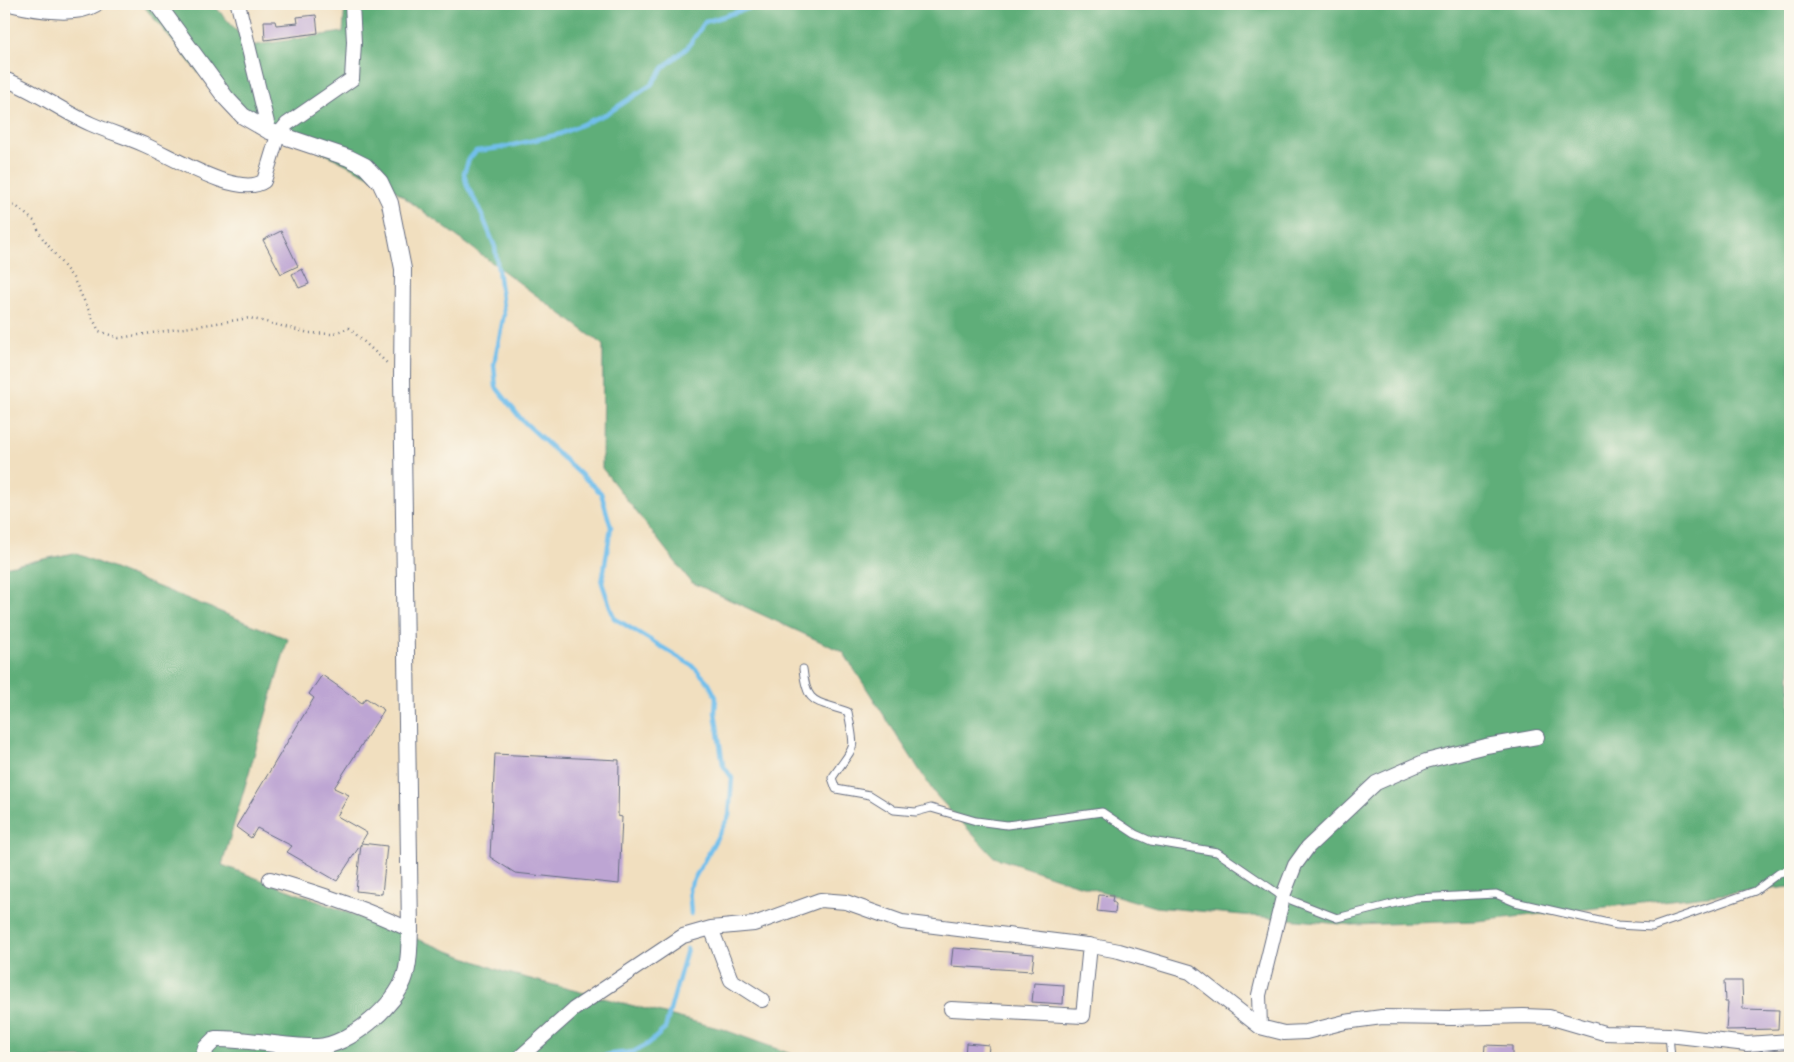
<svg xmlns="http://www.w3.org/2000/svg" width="1794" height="1062" font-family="'Libre Bodoni',serif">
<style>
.forest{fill:#5eae79;stroke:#3c6e6c}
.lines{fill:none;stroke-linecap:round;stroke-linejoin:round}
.stream{stroke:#72bfec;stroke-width:4.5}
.building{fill:#bda5d3}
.service-casing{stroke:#666d80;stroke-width:9}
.minor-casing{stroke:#666d80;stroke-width:16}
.tertiary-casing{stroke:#666d80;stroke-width:18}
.path{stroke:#666d80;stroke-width:2.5;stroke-dasharray:1 4;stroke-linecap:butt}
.service{stroke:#fff;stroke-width:7}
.minor{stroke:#fff;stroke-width:14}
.tertiary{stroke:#fff;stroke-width:16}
</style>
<rect width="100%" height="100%" fill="#fbf7ec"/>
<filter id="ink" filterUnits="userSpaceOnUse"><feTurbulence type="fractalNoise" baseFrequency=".02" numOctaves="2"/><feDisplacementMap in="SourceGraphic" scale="10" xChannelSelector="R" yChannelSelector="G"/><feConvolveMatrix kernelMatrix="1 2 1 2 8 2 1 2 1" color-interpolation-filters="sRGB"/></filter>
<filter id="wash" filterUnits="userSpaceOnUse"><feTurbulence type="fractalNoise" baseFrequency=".0096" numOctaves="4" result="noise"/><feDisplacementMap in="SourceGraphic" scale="20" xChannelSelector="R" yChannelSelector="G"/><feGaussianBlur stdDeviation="1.12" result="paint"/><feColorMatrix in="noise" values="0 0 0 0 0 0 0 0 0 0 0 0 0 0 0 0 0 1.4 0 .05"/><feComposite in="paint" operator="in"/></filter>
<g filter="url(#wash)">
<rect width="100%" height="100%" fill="#f1dfbf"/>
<!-- forest -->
<path class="forest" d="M142 4H213L250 46 343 32 345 4H1790V887L1477 921 1352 925 1155 907 1069 882 994 857 935 794 843 652 691 582 602 468 603 345 389 186 223 102Z
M74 553 288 639 222 865 504 972 722 1029 802 1058H4V567Z"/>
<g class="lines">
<!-- stream -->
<path class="stream" d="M691 914 689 888 729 816 732 778 723 765 715 712 716 697 708 682 693 666 614 618 602 583 611 527 601 493 521 419 496 387 494 365 504 314 495 247 480 210 467 186 464 173 469 159 476 151 500 148 560 134 608 113 651 85 664 67 687 48 705 22 762 4
M598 1058 612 1054 633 1052 648 1044 665 1029 687 949"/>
</g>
<g id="blocks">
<!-- building -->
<path class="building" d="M316 15 318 33 265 40 264 21H275L276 25 298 23 297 17Z
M281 231 298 266 281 274 263 240Z
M302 269 309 284 299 288 292 274Z
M322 675 362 703 366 698 384 710 334 788 349 795 337 816 367 833 361 843 387 846 382 894 356 891 361 844 337 881 287 852 292 846 257 828 251 838 236 827 314 698 309 694Z
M495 754 619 760 618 816 622 817 619 884 515 873 490 857Z
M1099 895 1113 896 1112 901 1116 904 1115 913 1097 911Z
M953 948 1034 954 1032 971 951 966Z
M1724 981H1742L1743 1009 1779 1010 1778 1029 1726 1030 1728 1002H1725Z
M1034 983 1064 985 1063 1004 1032 1002Z
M966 1043 989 1045 988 1058H965Z
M1485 1045 1512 1046V1058H1484Z"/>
</g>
</g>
<g filter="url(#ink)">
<use href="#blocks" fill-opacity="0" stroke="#666d80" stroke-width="1"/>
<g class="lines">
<defs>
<path id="service" d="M803 669C807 706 815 700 848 712 856 755 856 742 832 778L836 789 870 795 894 810 916 812 931 808 976 821 1007 825 1102 812 1135 834 1151 841 1217 852 1283 897 1337 918 1416 898 1496 894 1515 902 1617 925 1652 927 1755 891 1779 873 1790 870
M1669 1035 1671 1058"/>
<path id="minor" d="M238 4 269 131
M4 79C35 90 61 111 91 124 109 132 127 137 145 145 171 156 239 199 264 181L278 135 287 124 352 79 354 42 352 4
M270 879C319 893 365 908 410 930
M711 928 731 980 762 1000
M951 1009 1083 1016 1090 945
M1260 1027 1259 995 1284 893 1295 865 1308 847 1376 783 1426 761 1486 746 1537 737
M519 1058 574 1009 683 936 711 928 754 924 820 900 846 902 902 922 1087 945 1119 951 1190 972 1260 1027 1284 1033 1306 1032 1345 1022 1382 1017 1453 1018 1523 1016 1549 1017 1604 1033 1669 1035 1747 1044 1790 1041"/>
<path id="tertiary" d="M14 4C35 9 76 16 95 4
M157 4 226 98 243 116 269 131 349 158 365 166 380 182 390 203 403 269 402 378 410 930C409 945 410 962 405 976 397 1005 348 1046 317 1047 283 1048 249 1038 215 1039L206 1048 203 1058"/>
</defs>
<!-- service casing -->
<use href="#service" class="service-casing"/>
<!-- minor casing -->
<use href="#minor" class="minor-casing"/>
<!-- tertiary casing -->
<use href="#tertiary" class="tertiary-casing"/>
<!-- path -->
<path class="path" d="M4 202 16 206 34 221 41 236 73 278 99 331 119 338 250 318 309 333 331 334 349 328 387 363"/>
<!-- service -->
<use href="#service" class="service"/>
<!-- minor -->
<use href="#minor" class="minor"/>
<!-- tertiary -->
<use href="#tertiary" class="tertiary"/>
</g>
</g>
<!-- margin -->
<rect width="1794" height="1062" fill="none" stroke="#fbf7ec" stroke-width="20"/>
</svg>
